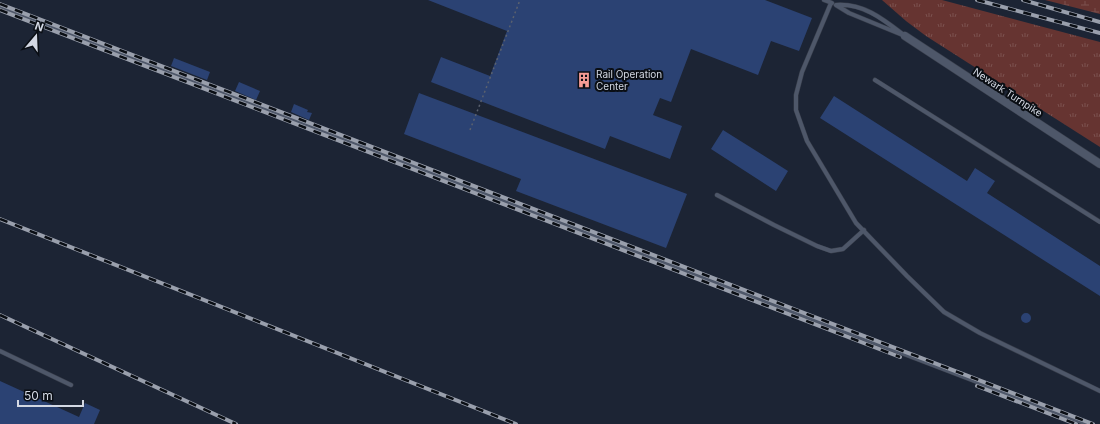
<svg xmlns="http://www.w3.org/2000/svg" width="1100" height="424" font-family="Inter,sans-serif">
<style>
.grass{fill:url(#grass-tufts)}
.wetland{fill:url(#wetland-marsh)}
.building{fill:#2b4273}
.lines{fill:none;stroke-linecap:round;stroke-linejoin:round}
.service-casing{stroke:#383e4b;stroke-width:5}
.minor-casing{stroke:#383e4b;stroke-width:9}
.path{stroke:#5a616f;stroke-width:1.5;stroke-dasharray:2 3;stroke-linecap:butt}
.service{stroke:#4e5769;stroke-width:4}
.minor{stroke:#4e5769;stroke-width:8}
.rail-casing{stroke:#999fac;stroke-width:4}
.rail{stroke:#0a0e14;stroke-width:2.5;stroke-dasharray:8;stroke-linecap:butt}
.labels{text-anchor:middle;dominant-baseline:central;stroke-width:4;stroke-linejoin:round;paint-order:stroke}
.poi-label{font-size:10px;fill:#d3d8e3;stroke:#0a0e14;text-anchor:start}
.street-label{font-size:10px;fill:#d3d8e3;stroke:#0a0e14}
</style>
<defs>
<pattern id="grass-tufts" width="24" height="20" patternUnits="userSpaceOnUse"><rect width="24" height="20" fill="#663431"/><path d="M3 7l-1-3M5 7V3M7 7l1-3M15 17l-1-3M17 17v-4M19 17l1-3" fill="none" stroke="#7b514f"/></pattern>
<pattern id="wetland-marsh" width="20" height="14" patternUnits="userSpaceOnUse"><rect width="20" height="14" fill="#663431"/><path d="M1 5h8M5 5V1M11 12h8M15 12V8" fill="none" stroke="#7b514f"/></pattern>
</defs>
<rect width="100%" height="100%" fill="#1c2434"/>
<!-- grass -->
<path class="grass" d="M882 0H942L1100 42V147L926 36 906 21Z"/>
<!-- wetland -->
<path class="wetland" d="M1045 0H1100V14Z"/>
<!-- building -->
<path class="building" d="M428 0H765L812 18 799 51 771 41 758 75 691 49 671 102 660 98 653 115 682 126 670 159 610 136 605 149 431 82 441 57 490 76 507 31Z
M174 58 210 72 207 80 171 66Z
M239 82 260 91 256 100 235 91Z
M419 93 687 194 666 248 516 191 521 179 404 134Z
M834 96 967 181 975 168 995 181 987 193 1100 266V296L820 118Z
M294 104 308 110 307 112 312 113 309 120 291 112Z
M723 130 788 171 776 191 711 149Z
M1021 318a5 5 0 1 1 10 0a5 5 0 1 1-10 0Z
M0 381 79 417 85 403 100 410 94 424H0Z"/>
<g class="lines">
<defs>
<path id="service" d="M824 0 832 3
M831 3 802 72 796 95V110L807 141 856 223 907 276 944 312 980 333 1100 391
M836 5C864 3 884 20 905 36L849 13Z
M0 6 376 152 1087 424
M875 80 1100 222
M717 195 774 225 817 246 831 251 843 249 864 230
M0 351 71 385"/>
<path id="minor" d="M905 36 1100 164"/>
</defs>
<!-- service casing -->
<use href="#service" class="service-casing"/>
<!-- minor casing -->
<use href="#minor" class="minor-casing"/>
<!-- path -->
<path class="path" d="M470 130 520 0"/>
<!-- service -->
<use href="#service" class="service"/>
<!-- minor -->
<use href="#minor" class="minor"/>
<defs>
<path id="rail" d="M977 0 1100 33
M1023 0 1100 22
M0 4 1093 424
M0 10 900 357
M0 219 516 424
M0 315 236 424
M977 386 1076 424"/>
</defs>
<!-- rail casing -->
<use href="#rail" class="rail-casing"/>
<!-- rail -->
<use href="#rail" class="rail"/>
</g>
<!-- icons -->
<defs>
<symbol id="building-bare" viewBox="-9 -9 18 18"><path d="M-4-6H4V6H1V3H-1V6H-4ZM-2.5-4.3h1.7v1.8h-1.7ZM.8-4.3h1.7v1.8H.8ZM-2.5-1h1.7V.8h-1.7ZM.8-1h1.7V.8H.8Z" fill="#f59c95" stroke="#0a0e14" stroke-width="2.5" paint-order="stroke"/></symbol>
</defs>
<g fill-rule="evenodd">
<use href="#building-bare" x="573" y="69" width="22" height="22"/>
</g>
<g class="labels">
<!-- poi labels -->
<g class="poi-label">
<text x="596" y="74">Rail Operation<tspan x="596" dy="12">Center</tspan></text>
</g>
<!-- street labels -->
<g class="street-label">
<text transform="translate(1008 92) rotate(33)">Newark Turnpike</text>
</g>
</g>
<!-- north arrow -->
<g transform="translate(36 36) rotate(19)" stroke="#0a0e14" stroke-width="3" paint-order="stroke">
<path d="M0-3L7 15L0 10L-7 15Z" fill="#d3d8e3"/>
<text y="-6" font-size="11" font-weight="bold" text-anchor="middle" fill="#d3d8e3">N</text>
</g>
<!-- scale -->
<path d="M18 400v6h65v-6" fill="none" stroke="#d3d8e3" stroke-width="2"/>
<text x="24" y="400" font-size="12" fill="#d3d8e3" stroke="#0a0e14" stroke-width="3" paint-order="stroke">50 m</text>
</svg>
